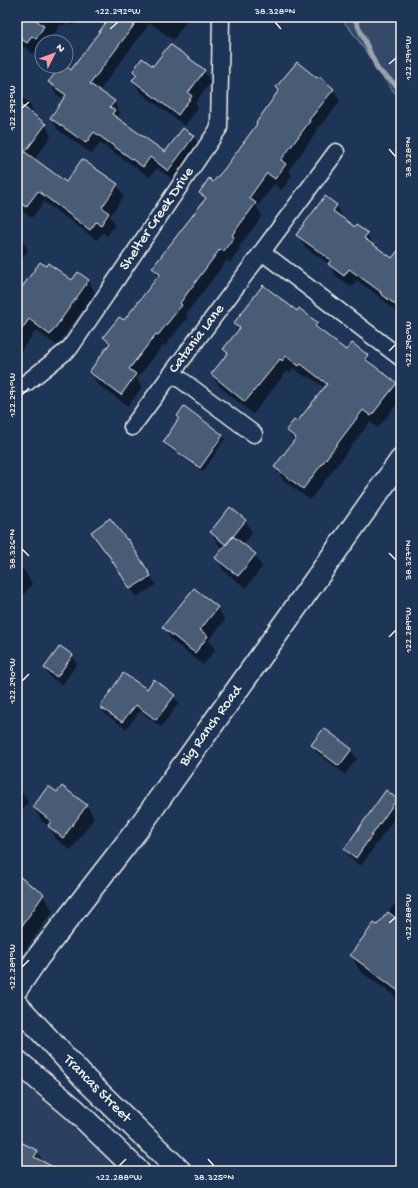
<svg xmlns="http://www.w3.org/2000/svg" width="418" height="1188" font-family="'Gochi Hand',sans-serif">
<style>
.built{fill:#2a4060}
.green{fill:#354a67;stroke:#949ea8}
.shadow{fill:#0007}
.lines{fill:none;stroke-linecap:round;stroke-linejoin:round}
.stream{stroke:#9aa2ab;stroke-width:5}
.building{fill:#485b74;stroke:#f4f1e8}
.street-casing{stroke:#f4f1e8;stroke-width:19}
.secondary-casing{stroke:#f4f1e8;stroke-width:25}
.street{stroke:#1d3557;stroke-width:16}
.secondary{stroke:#1d3557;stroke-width:22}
.ticks{fill:none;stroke:#f4f1e8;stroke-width:1.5}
.labels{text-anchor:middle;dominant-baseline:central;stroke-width:3.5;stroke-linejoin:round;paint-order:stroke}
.street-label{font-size:15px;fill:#f4f1e8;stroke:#1d3557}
.neatline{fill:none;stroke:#f4f1e8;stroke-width:1.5}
.ticks-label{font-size:10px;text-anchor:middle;fill:#f4f1e8}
</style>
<rect width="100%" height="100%" fill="#1d3557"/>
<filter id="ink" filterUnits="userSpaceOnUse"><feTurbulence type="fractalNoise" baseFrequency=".025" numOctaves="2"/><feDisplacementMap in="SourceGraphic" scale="8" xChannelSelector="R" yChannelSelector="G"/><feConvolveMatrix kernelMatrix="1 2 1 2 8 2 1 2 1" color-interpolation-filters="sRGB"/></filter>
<g filter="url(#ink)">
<!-- built -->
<path class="built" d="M17 1082H29L135 1171H17Z"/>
<!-- green -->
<path class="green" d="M339 17H401V99C376 75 364 41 339 17Z"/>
<!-- shadow -->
<path class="shadow" d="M17 17H80L73 26 67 22 64 26 61 24 48 42H42V49L39 47 34 54 17 42Z
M111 17 189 18 173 40 150 23 99 91 114 102 120 113 117 117 119 120 165 153 183 129 194 137 200 148 175 181 157 168 150 177 100 143 92 154 58 130 51 118 65 100 56 94 50 82 61 74 71 71Z
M204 71 211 82 195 103 198 108 185 126 140 92 133 80 137 76 134 72Z
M319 78 334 90 340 102 315 132 316 133 289 170 292 176 282 190 274 184 257 207 262 216 239 247 240 249 230 263 227 260 186 314 188 317 165 346 163 345 137 379 142 387 128 406 97 384 91 372 109 346 104 337 124 322 159 278 153 269 205 201 200 193 213 183 258 125 280 91 277 88 317 80Z
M17 94 28 102 34 113 33 115 45 124 51 136 34 160 66 183 83 160 117 185 124 196 110 216 115 225 107 236 103 232 97 240 44 202 32 218 17 207Z
M336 205 343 218 342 219 355 228 367 234 374 246 393 260 401 258V315L388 305 386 302 357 280 352 287 336 276 330 265 305 247 298 235Z
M17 234 20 237 28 250 21 260 18 258 17 259Z
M78 274 89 281 95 293 57 346 36 330 21 351 17 348V296L72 281Z
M297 312 317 323 323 333 347 352 367 356 373 366 396 384 401 393V399L378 428 370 422 310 500 283 480 275 467 294 442 287 430 297 424 325 388 308 376 307 378 293 368 290 373 287 371 253 414 220 387 212 374 228 355 224 349 239 331 235 324Z
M178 416 222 435 225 439 203 472 166 446 164 442 179 419Z
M245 520 252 533 243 545 255 555 262 567 246 588 224 571 217 558 224 549 219 545 211 532Z
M92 533 126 541 128 540 156 585 136 597 112 559H111L97 541Z
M17 564 24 570 32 584 19 601 17 599Z
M217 607 225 620 209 640 215 650 203 665 171 640 164 627Z
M72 655 77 664 62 685 50 677 45 668Z
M154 681 174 696 179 703 161 727 140 711 126 729 105 714 101 707 147 690Z
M324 729 351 750 357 759 345 774 318 754 312 745Z
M62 787 87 806 94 818 71 850 56 839 49 826 41 820 34 807 57 794Z
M17 789 23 794 28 802 17 818Z
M396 799 401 809 361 866 350 858 345 849Z
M17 876 43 895 53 911 17 962Z
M401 896V1001L360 971 351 955 377 927Z
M17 1141 37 1151 44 1163 56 1171H17Z"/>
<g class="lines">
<!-- stream -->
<path class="stream" d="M354 17 378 70 401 89"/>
</g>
<!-- building -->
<path class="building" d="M17 17H32L44 26 36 39 32 36 27 43 17 36Z
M110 17H140L90 84 115 101 110 107 115 110 112 114 165 152 183 128 194 136 168 171 150 157 143 167 94 132 86 143 50 118 66 95 48 82 58 70 61 72 66 66 71 70Z
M170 44 205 70 188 93 192 96 178 115 132 80 137 75 133 71 142 58 153 66Z
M297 62 317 78 319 76 334 89 309 120 310 121 281 160 286 164 275 179 267 173 249 198 256 203 232 235 234 237 223 252 220 249 180 303 182 305 158 335 156 334 129 369 136 374 121 395 89 372 110 343 103 337 119 317 124 320 160 274 152 268 206 198 199 193 209 178 213 182 225 168 257 124 256 123 279 90 276 87Z
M17 102 46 124 25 152 66 182 82 159 118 184 102 207 109 213 101 225 96 222 90 230 38 191 26 207 17 201Z
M325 196 337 205 333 211 355 227 356 225 368 233 364 238 392 258 401 247V309L380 293 381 292 349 269 344 276 328 264 331 260 296 235Z
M40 262 46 266 48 263 72 280 78 272 89 280 50 335 29 319 17 336V294Z
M263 285 297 311 299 308 318 323 315 326 346 350 352 343 368 355 365 359 397 383 371 416 363 410 303 489 274 467 296 438 286 430 294 420 297 422 327 384 301 364 299 366 286 356 282 361 280 359 245 402 211 374 228 353 223 349 240 328 233 324Z
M184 406 223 435 200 468 163 442 179 418 177 416Z
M230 507 246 520 226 545 210 532Z
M110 518 127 540 128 539 151 576 130 589 106 551H105L91 532Z
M233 536 256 554 238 576 215 558Z
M194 588 218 607 200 630 208 636 195 653 162 627Z
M60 646 73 655 57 677 44 668Z
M123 673 147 689 154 679 175 695 156 720 136 705 122 722 100 707Z
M324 728 352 749 339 766 311 745Z
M48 786 57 792 62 786 87 805 63 838 48 826 51 821 33 807Z
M386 790 397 799 356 858 344 849Z
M17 875 44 894 17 933Z
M388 912 401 922V993L350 955 374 923 377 925Z
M17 1140 38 1151 34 1157 61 1171H17Z"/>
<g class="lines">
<defs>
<path id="street" d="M262 252 401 358
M172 373 254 434
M17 384H25L70 348 219 128 221 17
M132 427 336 152"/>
<path id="secondary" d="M17 988 39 956 140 826 401 460
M17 1005 88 1082 180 1171
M17 1061 74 1109 138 1171"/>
</defs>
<!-- street casing -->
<use href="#street" class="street-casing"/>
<!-- secondary casing -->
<use href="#secondary" class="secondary-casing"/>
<!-- street -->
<use href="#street" class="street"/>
<!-- secondary -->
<use href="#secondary" class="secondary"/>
</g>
</g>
<!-- ticks -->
<path class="ticks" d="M275 22 281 29M110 29 118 22M389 64 396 58M22 108 29 102M389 149 396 157M389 351 396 344M22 395 29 388M22 549 29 556M389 553 396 560M389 637 396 630M22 681 29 674M389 923 396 917M22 967 29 960M208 1159 214 1166M119 1166 126 1159"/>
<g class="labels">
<!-- street labels -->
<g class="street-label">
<text transform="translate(157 219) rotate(-56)">Shelter Creek Drive</text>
<text transform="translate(197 339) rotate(-53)">Catania Lane</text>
<text transform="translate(211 726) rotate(-54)">Big Ranch Road</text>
<text transform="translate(97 1089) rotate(45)">Trancas Street</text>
</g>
</g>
<!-- margin -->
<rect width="418" height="1188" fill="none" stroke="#1d3557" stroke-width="44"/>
<!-- north arrow -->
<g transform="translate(54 54) rotate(48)"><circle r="19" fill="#1d3557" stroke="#738091"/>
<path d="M0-3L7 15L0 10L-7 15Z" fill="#ff9aa2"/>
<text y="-6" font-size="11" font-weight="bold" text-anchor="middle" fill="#f4f1e8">N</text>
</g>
<rect x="22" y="22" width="374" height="1144" class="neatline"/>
<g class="ticks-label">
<text x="118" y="14">122.292°W</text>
<text x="275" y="14">38.328°N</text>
<text transform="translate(407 58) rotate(-90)" y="4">122.291°W</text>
<text transform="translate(11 108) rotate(-90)" y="4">122.292°W</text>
<text transform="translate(407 157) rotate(-90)" y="4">38.328°N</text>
<text transform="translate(407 344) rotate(-90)" y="4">122.290°W</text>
<text transform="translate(11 395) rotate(-90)" y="4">122.291°W</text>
<text transform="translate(11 549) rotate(-90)" y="4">38.326°N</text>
<text transform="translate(407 560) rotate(-90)" y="4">38.327°N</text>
<text transform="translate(407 630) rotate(-90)" y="4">122.289°W</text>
<text transform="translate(11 681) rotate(-90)" y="4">122.290°W</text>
<text transform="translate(407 917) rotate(-90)" y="4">122.288°W</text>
<text transform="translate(11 967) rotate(-90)" y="4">122.289°W</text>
<text x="119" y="1180">122.288°W</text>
<text x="214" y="1180">38.325°N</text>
</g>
</svg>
